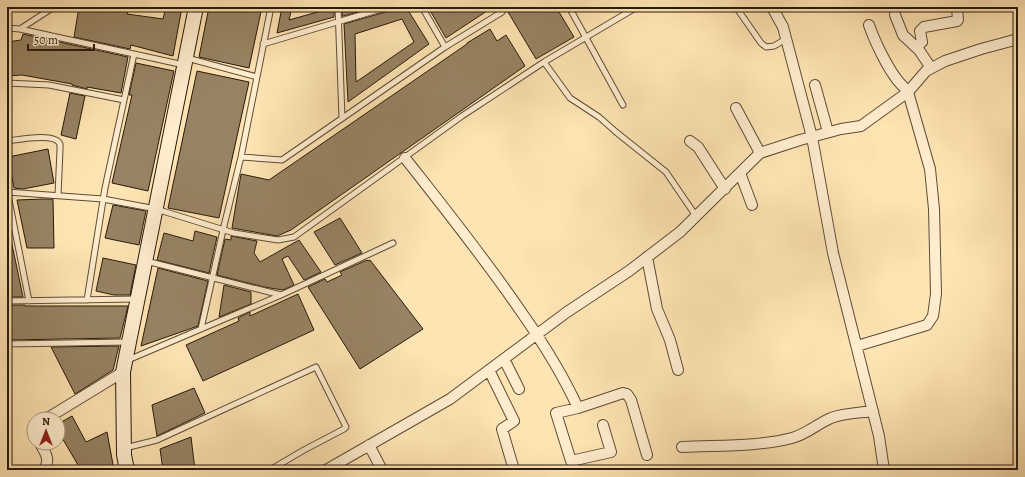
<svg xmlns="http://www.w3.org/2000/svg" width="1025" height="477" font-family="Alegreya,serif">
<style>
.building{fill:#978363;stroke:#271a0c;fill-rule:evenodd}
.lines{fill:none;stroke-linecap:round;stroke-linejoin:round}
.lane-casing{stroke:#5d4c36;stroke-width:7}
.street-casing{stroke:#5d4c36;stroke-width:12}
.secondary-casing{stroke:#271a0c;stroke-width:16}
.lane{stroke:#ffedce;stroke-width:5}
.street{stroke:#ffedce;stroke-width:10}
.secondary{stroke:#ffedce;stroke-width:14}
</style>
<rect width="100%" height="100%" fill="#ffe4b3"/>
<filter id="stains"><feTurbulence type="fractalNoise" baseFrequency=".005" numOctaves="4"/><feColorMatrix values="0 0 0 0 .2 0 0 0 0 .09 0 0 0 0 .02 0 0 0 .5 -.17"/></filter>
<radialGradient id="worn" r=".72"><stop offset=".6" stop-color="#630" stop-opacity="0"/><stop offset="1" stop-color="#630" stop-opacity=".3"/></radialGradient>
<!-- building -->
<path class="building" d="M79 7H129L127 14 163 19 166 7H182L173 56 131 45 130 49 74 37Z
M209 7H262L249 68 199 57Z
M282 7H292L289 20 321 11V7H334V17L277 33Z
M342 7H374L344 16H342Z
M392 7H406L429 44 348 102 344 24 389 11ZM402 19 414 42 356 82 355 34Z
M428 7H493L446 38Z
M505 7H556L574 37 536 59Z
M490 29 497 41 506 35 525 66 291 230 277 236 232 228 241 174 269 180 467 44V43Z
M23 34 128 57 121 93 87 87V89L72 85V84L22 75 7 76V42L21 40Z
M136 63 174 71 148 191 112 183 132 95H129Z
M197 71 249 82 219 218 168 208Z
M70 93 85 96 76 139 61 135Z
M48 149 54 183 23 189 14 188 8 157Z
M43 199H53L54 248H27L17 200Z
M113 205 146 211 139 245 105 238Z
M340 218 362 253 335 265 314 232Z
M195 231 217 237 209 273 157 260 164 233 193 241Z
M7 235H10L23 297H7Z
M231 236 257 241 254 253 260 262 299 240 321 272 304 280 288 256 282 259 294 285 283 290 264 287 217 275 225 239 231 240Z
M103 258 136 265 130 295H114L96 291Z
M367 260 368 261 370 260 423 329 360 369 308 287 325 279 327 282 342 275 340 272Z
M158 268 208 281 198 326 141 346Z
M224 285 251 292V304L219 317Z
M298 294 314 330 203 381 186 345 239 321 238 318 250 312V316Z
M7 305H25V306H128L120 338 7 340Z
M119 346 113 370 75 394 51 347Z
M194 388 205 413 157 436 152 405Z
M72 416 86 442 107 432 114 470H81L58 431V424Z
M191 437 195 470H163L160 449Z"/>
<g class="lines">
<defs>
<path id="lane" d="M338 7 342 118
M422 7 445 47
M569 7 623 105
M736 7 761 43 766 47 774 46 786 39
M7 28 20 29 184 65
M20 29 54 7
M263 44 388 7
M187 58 257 77
M544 62 570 98 599 117 616 132 666 172 696 216
M7 83 49 85 124 100
M7 141C17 140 55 132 60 144 60 146 60 148 60 150L58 195
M241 157 282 160 445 47 502 12 500 7
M7 190 29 301
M7 192 103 199 156 209 234 233 278 240 294 237 462 116 544 62 637 7
M146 261 281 295
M87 300 105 188 134 54
M7 301 136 299
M201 329 223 230 241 157 271 7
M7 344 128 342
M128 360 281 295 393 243
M125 448 157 440 316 367 346 427 344 429 304 450 270 470"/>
<path id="street" d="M772 7 783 27 812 137 833 253 879 436 884 470
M895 15 903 35 919 50 931 68
M869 25C875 42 893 82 909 91
M916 47 922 42 920 31 924 27 957 21 958 20 957 7
M815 85 828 132
M736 108 760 153
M690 141 698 147 725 189
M405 158C445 209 486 260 522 313 543 343 563 375 578 408
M740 173 752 205
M647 257 657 309 670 340 678 370
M857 346 927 325 933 316 936 294 934 209 930 169 908 92
M504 359 519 389
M489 370 514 421 502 429 514 470
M46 419 123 372
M603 425 611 452 571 461 556 413 578 408 623 393 627 394 631 400 647 455
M40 443C45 453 51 459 44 470
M369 445 382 470
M682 447C719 445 757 447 792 438 807 434 817 424 831 418 844 413 859 413 873 411
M326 470 450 399 567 312 629 271 680 232 760 153 800 140 841 129 861 126 908 92 926 71 945 61 981 49 1018 39"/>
<path id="secondary" d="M127 470 124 455 123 372 196 7"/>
</defs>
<!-- lane casing -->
<use href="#lane" class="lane-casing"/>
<!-- street casing -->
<use href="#street" class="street-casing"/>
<!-- secondary casing -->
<use href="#secondary" class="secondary-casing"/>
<!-- lane -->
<use href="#lane" class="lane"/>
<!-- street -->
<use href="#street" class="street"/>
<!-- secondary -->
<use href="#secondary" class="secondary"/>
</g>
<!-- margin -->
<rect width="1025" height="477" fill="none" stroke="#ffe4b3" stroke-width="24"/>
<rect x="8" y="8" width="1009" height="461" fill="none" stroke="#271a0c" stroke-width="2"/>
<rect x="12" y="12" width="1001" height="453" fill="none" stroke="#271a0c"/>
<!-- north arrow -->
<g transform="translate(46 431)"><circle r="19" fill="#ffedce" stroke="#a99980"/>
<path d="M0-3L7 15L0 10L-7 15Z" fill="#8f2418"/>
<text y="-6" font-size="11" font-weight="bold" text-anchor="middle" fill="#271a0c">N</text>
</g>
<!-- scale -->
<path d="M28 44v6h66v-6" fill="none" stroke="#271a0c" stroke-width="2"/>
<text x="34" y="44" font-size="12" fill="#271a0c" stroke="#ffedce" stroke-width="3" paint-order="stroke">50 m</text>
<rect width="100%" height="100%" filter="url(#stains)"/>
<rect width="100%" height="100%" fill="url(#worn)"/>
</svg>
